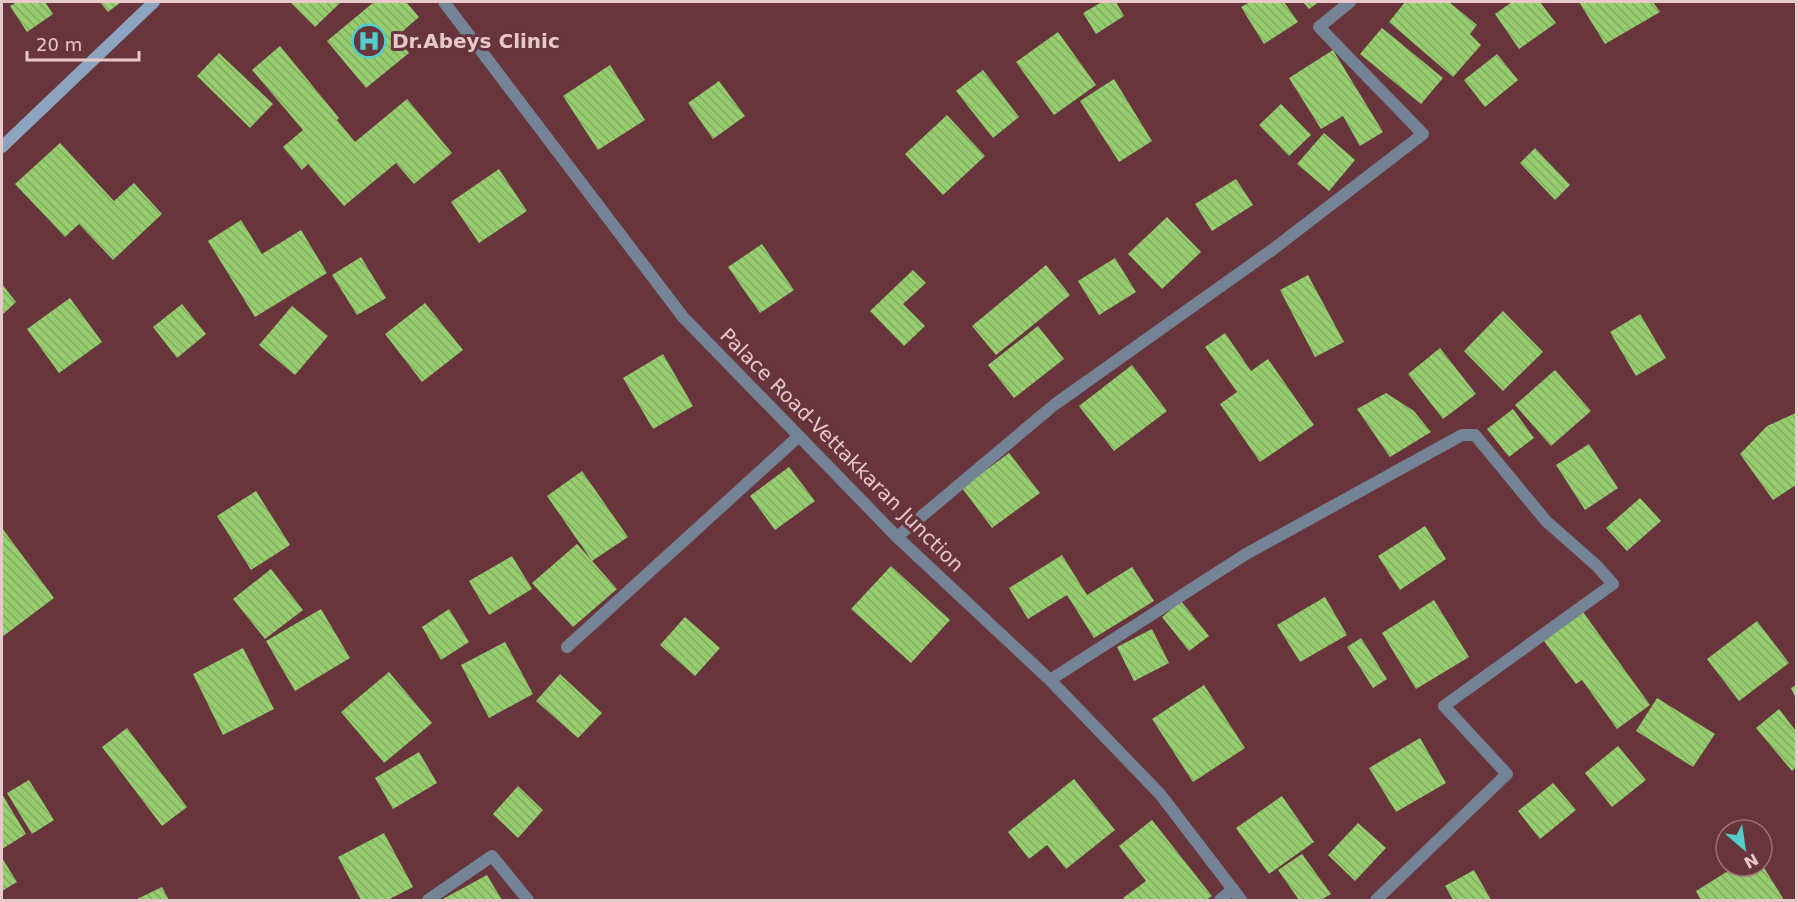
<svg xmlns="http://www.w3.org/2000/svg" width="1798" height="902" font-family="'DejaVu Sans',sans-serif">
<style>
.building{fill:url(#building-back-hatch)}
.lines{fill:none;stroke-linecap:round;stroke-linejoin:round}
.minor{stroke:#748395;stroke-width:12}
.tertiary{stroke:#748395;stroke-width:12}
.secondary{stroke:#8da4c0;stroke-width:12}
.labels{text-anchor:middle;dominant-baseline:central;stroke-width:6;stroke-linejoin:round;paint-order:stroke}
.poi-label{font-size:20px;font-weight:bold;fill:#e8c9cb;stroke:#67353b;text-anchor:start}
.street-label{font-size:20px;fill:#e8c9cb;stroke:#67353b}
</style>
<defs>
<pattern id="building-back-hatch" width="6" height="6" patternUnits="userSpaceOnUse" patternTransform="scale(1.5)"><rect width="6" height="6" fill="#96ce6f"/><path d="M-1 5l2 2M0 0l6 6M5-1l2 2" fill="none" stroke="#82aa62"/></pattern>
</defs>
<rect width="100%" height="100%" fill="#67353b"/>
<!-- building -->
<path class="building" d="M17 2H45L53 14 27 32 10 6Z
M100 2H121L108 12Z
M290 2H341L315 27Z
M374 2H406L419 17 396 37 409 53 366 88 327 41Z
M1102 2H1116L1124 16 1096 34 1083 13Z
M1250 2H1284L1298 22 1264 44 1241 7Z
M1303 2H1319L1309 9Z
M1405 2H1449L1477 25 1470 34 1481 45 1453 77 1389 22Z
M1512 2H1540L1556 23 1519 49 1495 14Z
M1579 2H1653L1660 12 1605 44Z
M1382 28 1443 78 1421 104 1360 54Z
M1058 32 1096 85 1054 115 1016 62Z
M280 46 339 118 337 120 355 142 407 99 452 153 414 184 396 163 344 206 308 164 302 170 283 147 303 130 252 70Z
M1333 50 1383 132 1360 146 1343 116 1321 129 1289 78Z
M219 53 273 104 250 128 197 76Z
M1497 54 1518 80 1485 107 1464 80Z
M610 65 645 120 598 150 563 96Z
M983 70 1019 117 993 138 956 91Z
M1114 79 1152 141 1119 162 1080 101Z
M719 81 745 116 713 139 688 103Z
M1281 104 1311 135 1289 156 1259 125Z
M947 115 985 156 943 195 905 154Z
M1324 133 1355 160 1329 191 1297 164Z
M60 143 114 201 134 183 162 214 113 260 79 224 65 237 15 184Z
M1535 148 1570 185 1555 200 1520 163Z
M499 169 527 211 479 243 451 202Z
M1236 179 1253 205 1212 231 1195 204Z
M1167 217 1201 252 1162 289 1128 254Z
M241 220 262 254 301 230 327 273 255 317 208 241Z
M762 244 794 290 760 313 728 267Z
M361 257 386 298 357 315 332 275Z
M1115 258 1136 292 1099 315 1078 281Z
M1046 265 1070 295 996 355 972 326Z
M913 270 926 283 903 304 925 326 904 346 870 311Z
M1308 275 1344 342 1315 357 1280 290Z
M2 284 16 302 2 315Z
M70 298 102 342 59 373 27 329Z
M425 303 463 350 422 382 385 334Z
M182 304 206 334 177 358 153 327Z
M292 306 328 336 295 375 259 345Z
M1503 311 1543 352 1503 391 1464 351Z
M1640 314 1666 358 1636 376 1610 332Z
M1038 326 1064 359 1014 398 988 365Z
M1225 333 1251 371 1268 359 1314 425 1260 462 1220 404 1237 392 1205 347Z
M1440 348 1476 394 1443 419 1408 374Z
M663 354 693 406 653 429 623 378Z
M1132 365 1167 411 1114 451 1079 406Z
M1555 370 1591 411 1551 446 1515 405Z
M1386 393 1414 411 1431 432 1390 457 1357 409Z
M1513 409 1534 438 1509 457 1487 429Z
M1796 413V485L1773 500 1740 454 1767 426Z
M1589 444 1618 488 1585 510 1556 465Z
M1009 453 1040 493 992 528 962 488Z
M789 467 815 501 775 530 750 496Z
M582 471 628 537 592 561 547 496Z
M256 491 290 545 251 570 217 516Z
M1640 498 1661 521 1627 551 1606 528Z
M1425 526 1446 559 1400 590 1378 556Z
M2 528 54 598 2 637Z
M577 544 617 589 573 627 532 583Z
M1062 555 1087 595 1132 567 1154 601 1094 638 1067 595 1028 619 1009 588Z
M512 556 532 589 489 615 469 581Z
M891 566 950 620 911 663 851 609Z
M271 569 303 610 265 639 233 599Z
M1325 597 1347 635 1300 662 1277 625Z
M1434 600 1469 657 1416 689 1382 633Z
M1181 601 1209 636 1189 651 1162 617Z
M321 609 350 658 295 691 266 641Z
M449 609 469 642 441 660 422 627Z
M1583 612 1650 705 1617 729 1582 680 1576 684 1544 641Z
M685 617 720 648 695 676 660 645Z
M1757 621 1789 663 1739 701 1707 659Z
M1152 629 1169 663 1134 681 1117 647Z
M1361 638 1387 679 1373 688 1347 647Z
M505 642 533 694 489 718 461 665Z
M243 648 274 709 223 735 193 674Z
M389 672 432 723 384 763 341 712Z
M560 674 602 713 578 738 536 701Z
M1204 685 1245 748 1193 782 1152 719Z
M1796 685V699L1791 688Z
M1657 698 1715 734 1693 767 1636 731Z
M1779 709 1796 731V767L1792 771 1756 728Z
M127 728 187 807 162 826 102 747Z
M1420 738 1446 783 1396 812 1369 768Z
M1618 746 1646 780 1612 807 1585 773Z
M419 752 437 783 393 809 375 778Z
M1074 779 1115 830 1066 869 1047 845 1029 859 1008 832Z
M29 780 54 820 32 834 7 793Z
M1553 783 1576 810 1540 839 1518 811Z
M518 786 543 810 518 838 493 814Z
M2 794 26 834 2 849Z
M1282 796 1314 842 1269 874 1236 828Z
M1152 820 1212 896 1206 900H1125L1123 898 1146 881 1119 846Z
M1358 823 1386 848 1355 881 1328 855Z
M384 833 413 887 388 900H361L338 857Z
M1302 854 1331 894 1321 900H1299L1278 870Z
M2 858 17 882 2 891Z
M1736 866H1763L1784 900H1701L1696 891Z
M1474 870 1491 900H1453L1445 886Z
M487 875 502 900H441Z
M162 887 169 900H135Z"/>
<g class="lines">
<!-- minor -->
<path class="minor" d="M897 537 1054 405 1272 250 1423 134 1319 27 1350 2
M567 647 799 436
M1050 680 1246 554 1462 435H1475L1546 521 1597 566 1613 584 1444 706 1507 774 1376 900
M428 900 492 856 528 900
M1220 900 1233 889"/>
<!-- tertiary -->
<path class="tertiary" d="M444 2 683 317 897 537 1050 680 1160 794 1241 900"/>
<!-- secondary -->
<path class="secondary" d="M2 147 154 2"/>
</g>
<!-- icons -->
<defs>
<symbol id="hospital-ring" viewBox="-11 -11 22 22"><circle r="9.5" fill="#67353b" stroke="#53cdcb" stroke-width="1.5"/><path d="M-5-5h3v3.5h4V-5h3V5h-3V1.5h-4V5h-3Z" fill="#53cdcb"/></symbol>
</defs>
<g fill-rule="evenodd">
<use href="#hospital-ring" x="350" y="22" width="38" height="38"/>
</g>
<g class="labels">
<!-- poi labels -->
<g class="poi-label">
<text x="392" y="41">Dr.Abeys Clinic</text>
</g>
<!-- street labels -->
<g class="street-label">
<text transform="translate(842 450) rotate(45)">Palace Road-Vettakkaran Junction</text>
</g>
</g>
<!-- border -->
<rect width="1798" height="902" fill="none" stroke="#e8c9cb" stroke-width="6"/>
<!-- north arrow -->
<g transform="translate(1744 848) rotate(151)"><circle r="28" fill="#67353b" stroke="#9b7075" stroke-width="1.5"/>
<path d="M0-4.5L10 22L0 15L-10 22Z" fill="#53cdcb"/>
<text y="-9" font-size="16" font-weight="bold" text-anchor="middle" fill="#e8c9cb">N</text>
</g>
<!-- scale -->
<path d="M27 51v9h112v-9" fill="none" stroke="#e8c9cb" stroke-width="3"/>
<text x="36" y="51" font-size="18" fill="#e8c9cb" stroke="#67353b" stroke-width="4.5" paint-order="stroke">20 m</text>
</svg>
